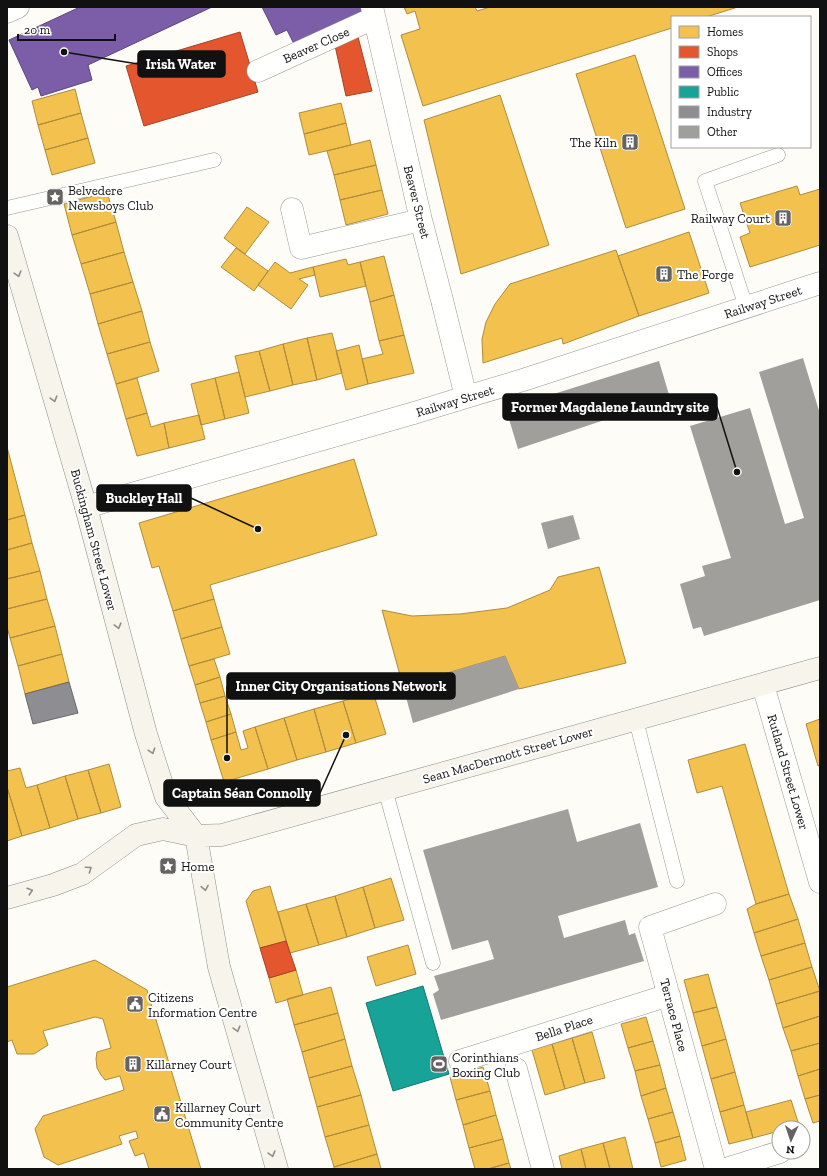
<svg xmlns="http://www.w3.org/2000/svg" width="827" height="1176" font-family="'Zilla Slab',serif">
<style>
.homes{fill:#f2c14e;stroke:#ae8c3c}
.shops{fill:#e4572e;stroke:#a54225}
.offices{fill:#7b5ea7;stroke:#5b477a}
.public{fill:#17a398;stroke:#157770}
.industry{fill:#8d8d92;stroke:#68686b}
.building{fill:#a19f9c}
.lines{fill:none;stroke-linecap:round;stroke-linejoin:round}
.lane-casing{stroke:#979795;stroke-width:15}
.street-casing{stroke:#979795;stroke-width:23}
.secondary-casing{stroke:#8e8d8b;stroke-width:23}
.lane{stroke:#fffffe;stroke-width:14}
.street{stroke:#fffffe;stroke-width:22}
.secondary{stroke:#f6f4eb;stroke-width:22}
.oneway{stroke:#8f8e89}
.labels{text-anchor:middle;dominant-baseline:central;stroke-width:4;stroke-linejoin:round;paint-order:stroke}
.street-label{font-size:13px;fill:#111;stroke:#fff}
.poi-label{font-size:13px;fill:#111;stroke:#fff;text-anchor:start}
.leader{fill:none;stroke:#111;stroke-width:1.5}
.callout-dot{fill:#111;stroke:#fff;stroke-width:1.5}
.callout{fill:#111;stroke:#111;stroke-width:1.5}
.callout-label{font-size:14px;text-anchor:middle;font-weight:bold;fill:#fff}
</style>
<rect width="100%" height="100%" fill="#fdfcf7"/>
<!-- homes -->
<path class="homes" d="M404 7H475L477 11 490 7H738L706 17H672V28L423 106 401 35 420 29 415 11 407 14Z
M635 55 685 209 626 228 576 74Z
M75 89 81 113 38 125 32 101Z
M500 95 549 245 461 274 424 120Z
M341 103 346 123 304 134 299 113Z
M81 113 88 138 45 150 38 125Z
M346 123 351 145 309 155 304 134Z
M88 138 95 163 52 175 45 150Z
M370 140 376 165 334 175 327 151Z
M376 165 382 190 340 200 334 175Z
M797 186 800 195 820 189V245L750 267 740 237 750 233 740 203Z
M382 190 388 214 346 225 340 200Z
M107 192 116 222 72 235 64 204Z
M247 207 269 222 245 254 224 238Z
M116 222 124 252 81 264 72 235Z
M689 232 709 293 639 316 618 256Z
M236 248 268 271 254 291 221 267Z
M616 250 639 316 563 344 562 338 483 363 482 339 486 322 495 304 510 284Z
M124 252 133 282 90 294 81 264Z
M384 256 394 295 370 302 360 262Z
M346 259 348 265 360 262 366 286 320 297 313 267Z
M275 262 290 273 313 267 315 275 299 279 308 285 291 309 258 285Z
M133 282 142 311 98 324 90 294Z
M394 295 404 335 379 341 370 302Z
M142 311 150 342 107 354 98 324Z
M332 333 342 373 317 380 307 338Z
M404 335 414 373 368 384 362 359 383 354 379 341Z
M307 338 317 380 293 385 283 344Z
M150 342 159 371 116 384 107 354Z
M283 344 293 385 270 391 259 351Z
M359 345 368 384 346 390 336 351Z
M259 351 270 391 245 397 235 356Z
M239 372 249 413 225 419 215 378Z
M137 378 147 413 126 419 116 384Z
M215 378 225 419 201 425 191 384Z
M147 413 151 427 164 423 169 448 137 456 126 419Z
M199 415 205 439 169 448 164 423Z
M7 447 25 515 7 520Z
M354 459 377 535 210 585 214 599 173 611 159 566 152 568 139 523Z
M25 515 32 543 7 550V520Z
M32 543 40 571 7 579V550Z
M599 567 626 663 519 689 505 656 403 686 382 610 412 616 460 614 507 608 550 590 558 577Z
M40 571 47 599 7 609V579Z
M47 599 55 626 10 638 7 627V609Z
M214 599 222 627 181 639 173 611Z
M55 626 62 654 18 666 10 638Z
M222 627 230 654 189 666 181 639Z
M62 654 69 682 25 694 18 666Z
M214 659 220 677 195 685 189 666Z
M220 677 225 696 200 703 195 685Z
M373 692 386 734 356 743 343 701Z
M225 696 231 714 206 722 200 703Z
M343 701 356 743 326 752 314 709Z
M314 709 326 752 297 760 284 718Z
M231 714 236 732 211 740 206 722Z
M284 718 297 760 268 769 255 727Z
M820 719V765L818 766 806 724Z
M255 727 268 769 224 782 211 740 236 732 241 750 248 748 243 731Z
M745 744 789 894 756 904 722 786 697 793 688 760Z
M109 764 121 807 101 813 88 770Z
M20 768 26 788 37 785 50 828 22 836 7 787V771Z
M88 770 101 813 78 819 65 776Z
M65 776 78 819 50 828 37 785Z
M7 787 22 836 7 841Z
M391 878 404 920 375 928 363 887Z
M270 886 286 941 260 948 246 901 253 891Z
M363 887 375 928 347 937 335 896Z
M789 894 798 919 754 933 747 909 756 904Z
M335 896 347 937 319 945 306 904Z
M306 904 319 945 290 953 278 912Z
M798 919 805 943 761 956 754 933Z
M805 943 812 967 769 980 761 956Z
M408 945 416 974 376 986 367 957Z
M95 960 147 990 201 1169H149L144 1153 135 1156 129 1141 138 1138 136 1131 119 1136 122 1144 58 1165 44 1157 35 1129 43 1116 124 1090 120 1076 105 1080 101 1075 97 1068 96 1059 97 1052 111 1048 103 1019 95 1017 43 1031 48 1045 34 1054H17L12 1040 7 1042V987Z
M812 967 820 991 776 1004 769 980Z
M296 970 303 995 276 1003 269 978Z
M708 974 717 1007 693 1013 684 980Z
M331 987 338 1013 294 1025 287 999Z
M820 991V1016L783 1028 776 1004Z
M717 1007 726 1039 702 1046 693 1013Z
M338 1013 345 1039 302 1052 294 1025Z
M820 1016V1043L791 1051 783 1028Z
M646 1017 653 1041 628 1048 621 1024Z
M592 1032 605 1078 585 1083 572 1038Z
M572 1038 585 1083 565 1089 552 1044Z
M345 1039 352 1066 309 1078 302 1052Z
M726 1039 735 1072 711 1079 702 1046Z
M653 1041 660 1065 635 1071 628 1048Z
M820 1043V1069L798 1076 791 1051Z
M552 1044 565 1089 545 1095 532 1050Z
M660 1065 666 1088 641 1096 635 1071Z
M352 1066 361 1095 317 1107 309 1078Z
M483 1067 490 1091 456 1100 450 1077Z
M820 1069V1095L805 1099 798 1076Z
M735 1072 744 1105 720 1112 711 1079Z
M666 1088 673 1112 648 1119 641 1096Z
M490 1091 496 1115 463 1125 456 1100Z
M361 1095 369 1125 325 1137 317 1107Z
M820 1095V1121L813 1123 805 1099Z
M791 1100 799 1125 789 1128H779V1131L753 1138 746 1112Z
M744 1105 753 1138 729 1144 720 1112Z
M673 1112 680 1136 655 1143 648 1119Z
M496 1115 503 1139 469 1148 463 1125Z
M369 1125 377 1154 334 1167 325 1137Z
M680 1136 686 1160 661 1167 655 1143Z
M625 1137 633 1169H610L603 1143Z
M503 1139 509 1163 488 1169H475L469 1148Z
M603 1143 610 1169H586L581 1149Z
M581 1149 586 1169H562L559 1156Z
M377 1154 381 1169H334V1167Z
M509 1163 511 1169H488Z"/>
<!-- shops -->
<path class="shops" d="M240 32 258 92 144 126 126 66Z
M357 33 372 91 346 96 334 41Z
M286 941 296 970 269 978 260 948Z"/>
<!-- offices -->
<path class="offices" d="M80 7H212L88 65 92 80 41 96 38 87 32 90 9 40Z
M262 7H362L364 11 294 44 287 30 276 35Z"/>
<!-- public -->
<path class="public" d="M423 986 449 1074 393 1091 366 1003Z"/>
<!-- industry -->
<path class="industry" d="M69 682 78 713 33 724 25 694Z"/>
<!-- building -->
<path class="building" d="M803 358 820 414V600L704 636 701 627 693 629 680 584 705 576 702 566 731 558 690 426 750 408 785 524 804 518 759 372Z
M659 361 670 398 518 449 506 409Z
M573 515 580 539 548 549 541 523Z
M505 656 519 689 413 723 403 686Z
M568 809 577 842 640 823 658 887 558 916 564 938 625 920 629 935 635 933 644 961 441 1020 433 994 439 990 434 976 494 959 488 940 452 950 423 850Z"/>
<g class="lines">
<defs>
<path id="lane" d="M7 208 214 160
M746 307 705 181 778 155
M636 720 677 881
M385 789 433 963"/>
<path id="street" d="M372 7 421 220 442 300 466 397
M7 12 18 7
M258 71 374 18
M292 209 301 248 421 220
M86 507 414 413 466 397 523 380 820 283
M763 685 820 882
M715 904 650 927 716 1169
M460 1061 669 995
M516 1069 543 1169
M726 1169 780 1152"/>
<path id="secondary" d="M7 236 86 507 146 734 166 797 196 836 219 967 277 1169
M7 898 53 885 82 874 136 835 163 829 196 836 222 835 820 668"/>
</defs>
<!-- lane casing -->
<use href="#lane" class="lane-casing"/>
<!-- street casing -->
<use href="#street" class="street-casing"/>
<!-- secondary casing -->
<use href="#secondary" class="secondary-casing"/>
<!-- lane -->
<use href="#lane" class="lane"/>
<!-- street -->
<use href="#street" class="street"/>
<!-- secondary -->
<use href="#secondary" class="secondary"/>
</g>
<!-- one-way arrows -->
<defs><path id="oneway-chevron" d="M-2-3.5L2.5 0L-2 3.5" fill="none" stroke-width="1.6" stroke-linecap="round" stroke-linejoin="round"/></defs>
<g class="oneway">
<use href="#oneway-chevron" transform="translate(18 274) rotate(74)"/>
<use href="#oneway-chevron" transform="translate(54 399) rotate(74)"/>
<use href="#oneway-chevron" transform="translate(118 626) rotate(75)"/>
<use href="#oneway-chevron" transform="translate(152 751) rotate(72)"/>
<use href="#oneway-chevron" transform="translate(89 869) rotate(-35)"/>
<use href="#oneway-chevron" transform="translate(205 888) rotate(80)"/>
<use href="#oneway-chevron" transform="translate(30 891) rotate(-17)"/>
<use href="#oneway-chevron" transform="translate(237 1029) rotate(74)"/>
<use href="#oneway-chevron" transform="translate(272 1154) rotate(74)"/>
</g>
<!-- icons -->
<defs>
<symbol id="building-square" viewBox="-11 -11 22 22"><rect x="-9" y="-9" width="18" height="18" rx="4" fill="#646362" stroke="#fff"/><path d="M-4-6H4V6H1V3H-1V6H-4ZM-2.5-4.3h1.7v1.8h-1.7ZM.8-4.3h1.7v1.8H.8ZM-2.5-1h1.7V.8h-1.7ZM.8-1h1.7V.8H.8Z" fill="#fff"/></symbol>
<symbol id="sight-square" viewBox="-11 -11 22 22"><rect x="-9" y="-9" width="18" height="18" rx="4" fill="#646362" stroke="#fff"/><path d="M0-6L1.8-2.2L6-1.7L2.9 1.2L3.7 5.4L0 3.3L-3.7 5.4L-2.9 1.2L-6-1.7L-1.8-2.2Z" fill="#fff"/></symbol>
<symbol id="civic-square" viewBox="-11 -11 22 22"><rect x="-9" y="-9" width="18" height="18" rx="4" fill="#646362" stroke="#fff"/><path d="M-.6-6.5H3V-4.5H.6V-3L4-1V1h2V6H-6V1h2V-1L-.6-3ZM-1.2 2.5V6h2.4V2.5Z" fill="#fff"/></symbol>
<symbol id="stadium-square" viewBox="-11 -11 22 22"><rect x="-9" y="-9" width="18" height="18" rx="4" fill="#646362" stroke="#fff"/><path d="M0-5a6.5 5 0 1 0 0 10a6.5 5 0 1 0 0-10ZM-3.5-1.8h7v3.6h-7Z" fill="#fff"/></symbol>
</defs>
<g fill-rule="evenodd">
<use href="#building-square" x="620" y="132" width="20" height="20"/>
<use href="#sight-square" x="45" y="187" width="20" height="20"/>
<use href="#building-square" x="773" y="208" width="20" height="20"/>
<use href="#building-square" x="654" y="264" width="20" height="20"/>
<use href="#sight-square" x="158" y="856" width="20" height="20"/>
<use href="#civic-square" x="125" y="994" width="20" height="20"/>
<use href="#building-square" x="123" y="1054" width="20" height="20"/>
<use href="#stadium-square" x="429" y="1054" width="20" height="20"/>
<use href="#civic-square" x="152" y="1104" width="20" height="20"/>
</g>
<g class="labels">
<!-- street labels -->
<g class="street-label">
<text transform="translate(316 45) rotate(-24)">Beaver Close</text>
<text transform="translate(417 202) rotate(76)">Beaver Street</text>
<text transform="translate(763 302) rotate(-18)">Railway Street</text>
<text transform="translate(455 401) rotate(-17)">Railway Street</text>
<text transform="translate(94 540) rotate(75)">Buckingham Street Lower</text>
<text transform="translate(508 755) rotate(-16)">Sean MacDermott Street Lower</text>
<text transform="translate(788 772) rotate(74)">Rutland Street Lower</text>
<text transform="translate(674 1015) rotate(75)">Terrace Place</text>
<text transform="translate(564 1028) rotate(-18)">Bella Place</text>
</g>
<!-- poi labels -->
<g class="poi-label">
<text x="617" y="142" text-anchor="end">The Kiln</text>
<text x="68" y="190">Belvedere<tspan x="68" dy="15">Newsboys Club</tspan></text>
<text x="770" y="218" text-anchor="end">Railway Court</text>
<text x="677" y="274">The Forge</text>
<text x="181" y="866">Home</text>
<text x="148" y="997">Citizens<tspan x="148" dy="15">Information Centre</tspan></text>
<text x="452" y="1057">Corinthians<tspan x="452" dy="15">Boxing Club</tspan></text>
<text x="146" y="1064">Killarney Court</text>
<text x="175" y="1107">Killarney Court<tspan x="175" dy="15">Community Centre</tspan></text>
</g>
</g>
<!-- callouts -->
<path class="leader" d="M64 52L138 64M737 472L717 407M258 529L191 498M227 758L227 686M346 735L320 793"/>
<g class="callout-dot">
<circle cx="64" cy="52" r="4"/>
<circle cx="737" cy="472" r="4"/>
<circle cx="258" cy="529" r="4"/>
<circle cx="227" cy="758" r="4"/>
<circle cx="346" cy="735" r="4"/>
</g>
<g class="callout">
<rect x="138" y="51" width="87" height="26" rx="4"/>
<rect x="503" y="394" width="214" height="26" rx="4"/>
<rect x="97" y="485" width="94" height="26" rx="4"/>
<rect x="227" y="673" width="228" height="26" rx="4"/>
<rect x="164" y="780" width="156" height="26" rx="4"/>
</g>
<g class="callout-label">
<text x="181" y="69">Irish Water</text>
<text x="610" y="412">Former Magdalene Laundry site</text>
<text x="144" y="503">Buckley Hall</text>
<text x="341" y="691">Inner City Organisations Network</text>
<text x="242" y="798">Captain Séan Connolly</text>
</g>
<!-- border -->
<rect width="827" height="1176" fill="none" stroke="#111111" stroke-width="16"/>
<!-- legend -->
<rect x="671" y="16" width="140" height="132" fill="#ffffff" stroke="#a0a0a0"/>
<rect x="679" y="26" width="20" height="12" fill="#f2c14e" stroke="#a0a0a0"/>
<text x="707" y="36" font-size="12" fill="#111111">Homes</text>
<rect x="679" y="46" width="20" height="12" fill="#e4572e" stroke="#a0a0a0"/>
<text x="707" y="56" font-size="12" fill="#111111">Shops</text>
<rect x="679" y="66" width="20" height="12" fill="#7b5ea7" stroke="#a0a0a0"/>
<text x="707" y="76" font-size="12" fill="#111111">Offices</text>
<rect x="679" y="86" width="20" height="12" fill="#17a398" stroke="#a0a0a0"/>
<text x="707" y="96" font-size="12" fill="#111111">Public</text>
<rect x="679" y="106" width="20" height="12" fill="#8d8d92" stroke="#a0a0a0"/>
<text x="707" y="116" font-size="12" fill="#111111">Industry</text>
<rect x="679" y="126" width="20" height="12" fill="#a19f9c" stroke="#a0a0a0"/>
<text x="707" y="136" font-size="12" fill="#111111">Other</text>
<!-- north arrow -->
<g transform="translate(791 1140) rotate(183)"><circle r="19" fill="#ffffff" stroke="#a0a0a0"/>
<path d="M0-3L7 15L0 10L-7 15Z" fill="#646362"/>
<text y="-6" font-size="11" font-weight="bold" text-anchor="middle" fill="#111111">N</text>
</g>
<!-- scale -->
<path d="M18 34v6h97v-6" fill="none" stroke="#111111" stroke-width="2"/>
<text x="24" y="34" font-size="12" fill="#111111" stroke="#ffffff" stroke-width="3" paint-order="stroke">20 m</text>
</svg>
